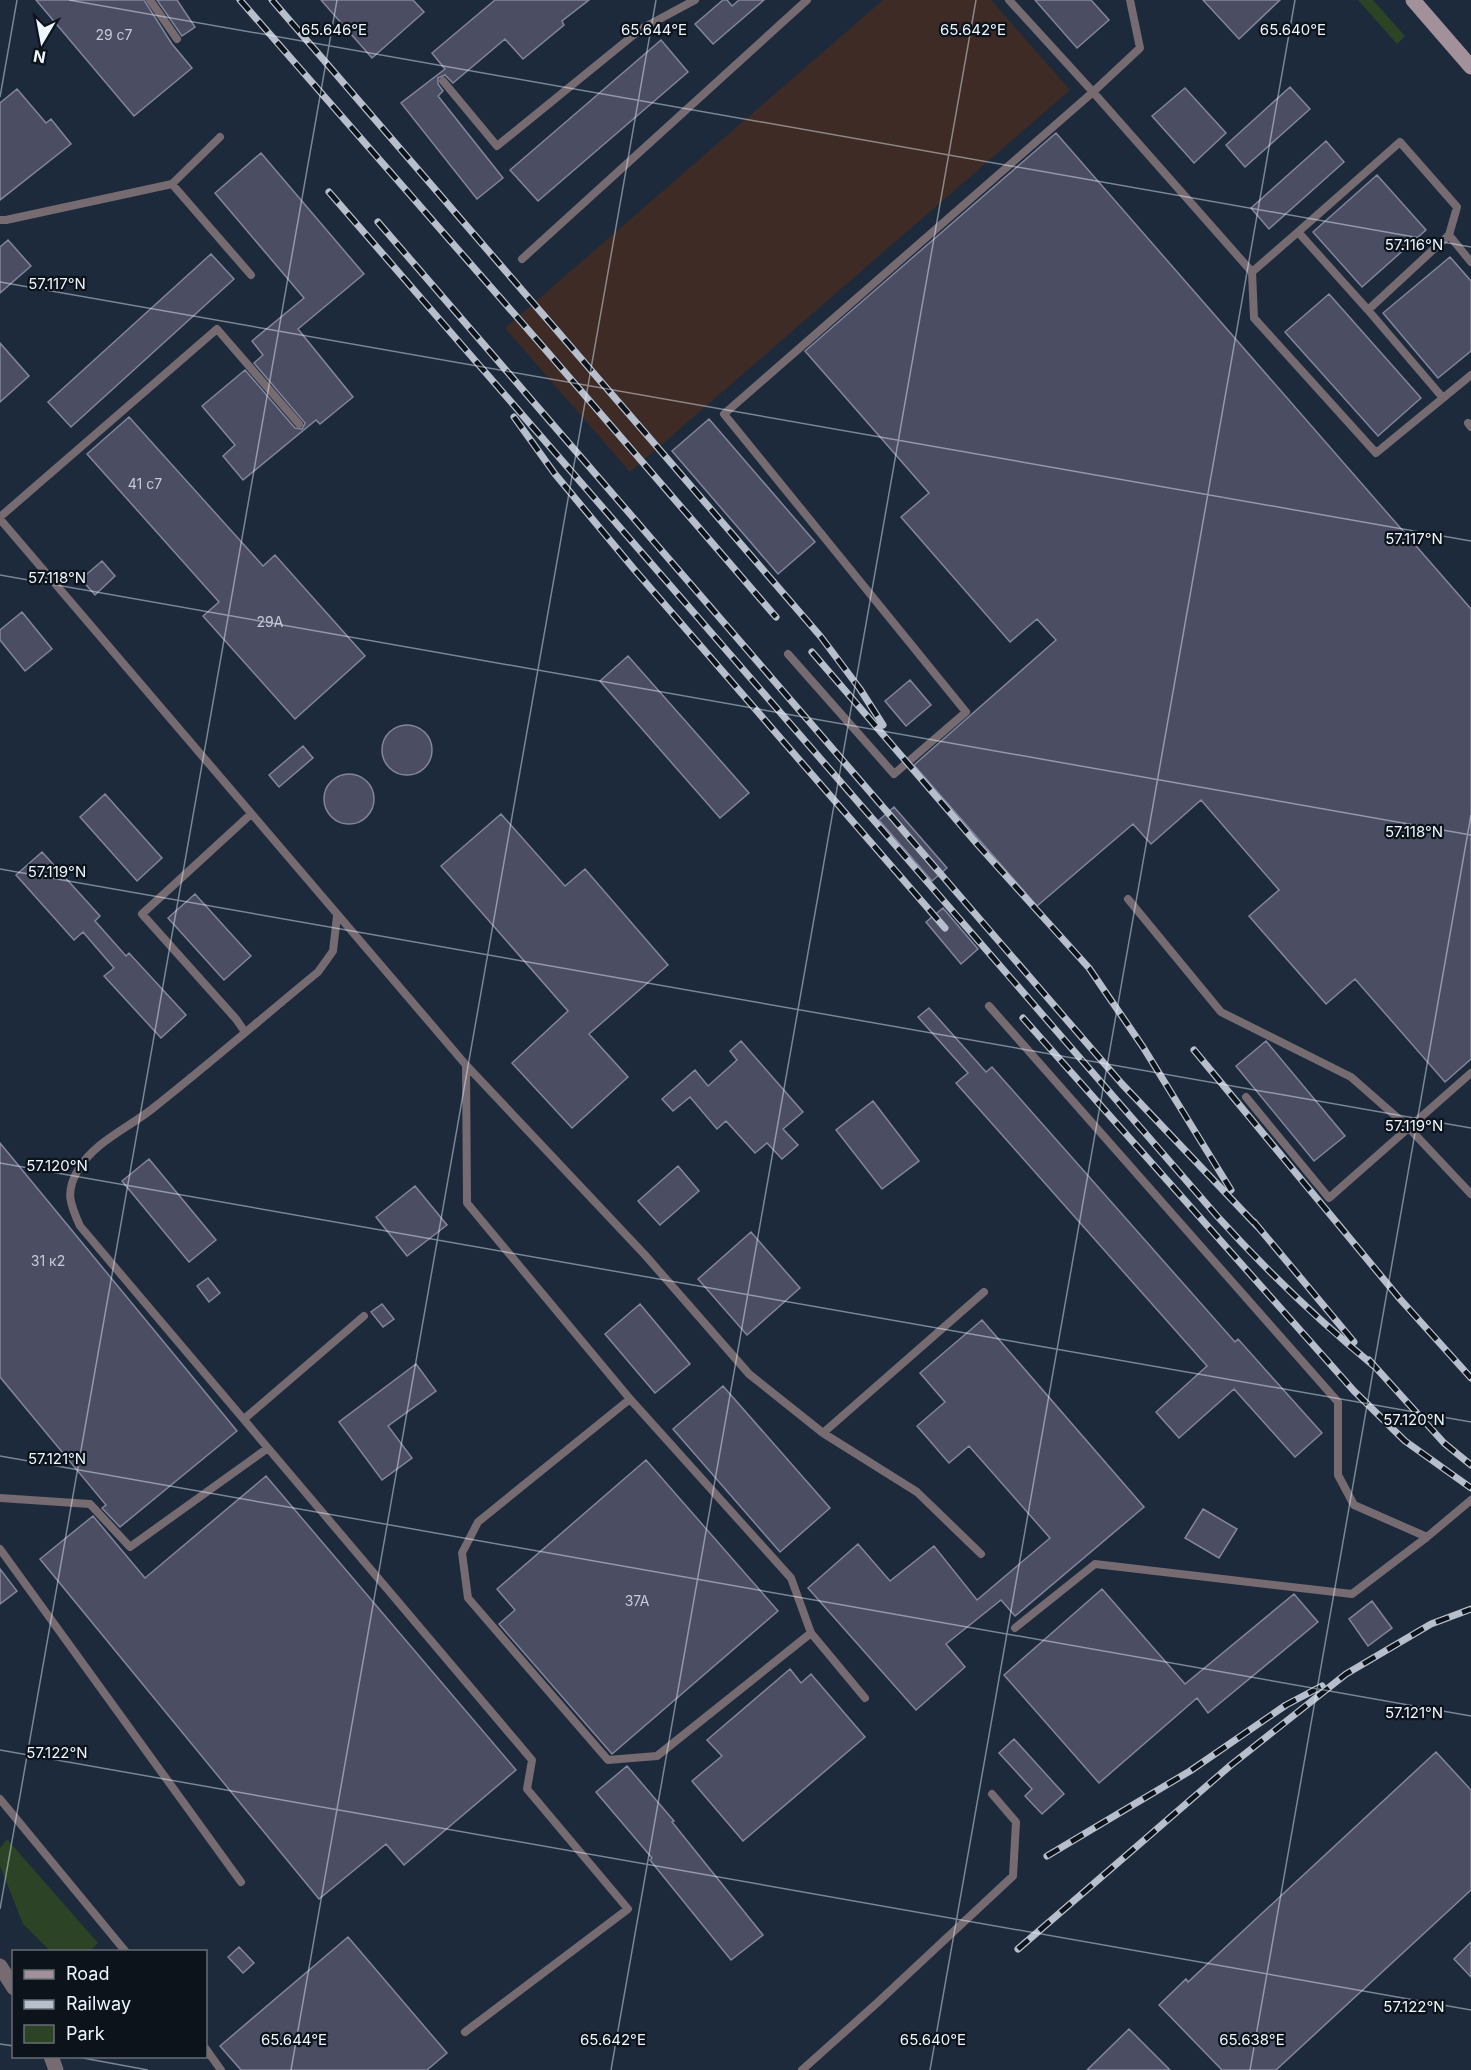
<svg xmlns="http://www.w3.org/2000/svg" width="1471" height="2070" font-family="Inter,sans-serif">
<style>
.industrial{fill:#3f2b26}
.green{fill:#2c4326}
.building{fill:#4b4d63;stroke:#83859d;stroke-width:1.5}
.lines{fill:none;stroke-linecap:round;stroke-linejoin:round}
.service{stroke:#766b71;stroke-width:8}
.minor{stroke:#766b71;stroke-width:15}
.secondary{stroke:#a2909a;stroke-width:15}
.rail-casing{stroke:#b6bfcb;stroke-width:7}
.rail{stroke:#0c131a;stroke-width:4.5;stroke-dasharray:14;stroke-linecap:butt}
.ticks{fill:none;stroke:#eef6ff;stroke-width:1.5;stroke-opacity:0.45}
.labels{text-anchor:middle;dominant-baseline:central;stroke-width:4.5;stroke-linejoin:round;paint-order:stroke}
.number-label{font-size:14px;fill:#c5ccd8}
.ticks-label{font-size:15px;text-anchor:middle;fill:#eef6ff;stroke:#0c131a;stroke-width:4.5;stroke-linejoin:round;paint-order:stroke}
</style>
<rect width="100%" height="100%" fill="#1c2a3b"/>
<!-- industrial -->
<path class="industrial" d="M883 0H991L1070 90 630 472 505 328Z"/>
<!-- green -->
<path class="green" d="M1358 0H1373L1405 36 1397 44Z
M7 1839 98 1943 90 1951H50L23 1924 0 1866V1848Z"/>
<!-- building -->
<path class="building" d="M36 0H144L172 44 192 68 134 116Z
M157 0H177L195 27 182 36Z
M321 0H413L424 12 372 58Z
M495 0H589L562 21 564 25 523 59 505 39 453 83 445 75 438 78V84L443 91 438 96 503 178 477 199 401 103 445 69 432 53Z
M723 0H727L732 6 739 0H764L713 44 695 24Z
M1035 0H1091L1109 20 1077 48Z
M1203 0H1280L1239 39Z
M661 40 688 72 538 201 510 170Z
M1290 87 1310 109 1245 167 1226 145Z
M1185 88 1226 133 1194 163 1152 116Z
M17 89 46 123 51 119 71 144 0 200V103Z
M1056 133 1471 609V1059L1445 1082 1355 979 1326 1004 1249 916 1279 890 1201 800 1151 844 1133 824 1037 906 914 765 1056 640 1037 619 1010 642 901 517 929 493 805 351Z
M1326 141 1344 162 1269 229 1251 208Z
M261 153 364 274 298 329 353 397 320 424 316 420 243 480 223 456 235 445 202 406 245 370 295 428 302 429 305 423 254 363 263 355 252 341 304 298 215 193Z
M1377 175 1426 230 1362 287 1313 232Z
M8 240 31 266 0 293V247Z
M211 254 234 279 71 427 48 402Z
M1450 257 1471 281V351L1438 378 1383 313Z
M1329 294 1421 398 1378 436 1285 332Z
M0 343 29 376 0 402Z
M129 417 263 566 275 555 365 656 295 719 203 616 219 602 87 454Z
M709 419 815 542 778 574 672 451Z
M102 561 115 576 95 595 81 579Z
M22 612 52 649 25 671 0 640V630Z
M628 656 749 793 720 818 600 681Z
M910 680 931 705 906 726 885 701Z
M382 750a25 25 0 1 1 50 0a25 25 0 1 1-50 0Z
M303 746 313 758 279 787 269 775Z
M324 799a25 25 0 1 1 50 0a25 25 0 1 1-50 0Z
M105 794 162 858 137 881 80 817Z
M894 807 947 868 932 881 879 820Z
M501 814 565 886 585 869 668 965 589 1034 628 1077 572 1128 512 1063 568 1011 441 866Z
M42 852 100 916 95 921 126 956 129 953 186 1015 161 1038 104 976 114 968 83 932 74 940 16 875Z
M195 894 251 956 224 980 168 918Z
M943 908 978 949 961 964 926 922Z
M929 1008 986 1072 992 1067 1235 1342 1238 1339 1322 1433 1295 1457 1234 1389 1179 1438 1156 1412 1207 1366 956 1083 968 1073 918 1017Z
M741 1041 803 1112 783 1129 798 1145 782 1159 767 1143 755 1153 726 1121 717 1129 690 1097 673 1111 662 1099 695 1070 708 1086 737 1060 730 1051Z
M1266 1041 1345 1136 1314 1161 1236 1066Z
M873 1101 919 1161 882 1189 836 1130Z
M0 1143 237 1431 120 1527 102 1508 106 1505 0 1377Z
M149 1159 216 1240 189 1262 122 1181Z
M678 1166 699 1191 660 1225 638 1201Z
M415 1186 447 1225 407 1256 376 1217Z
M751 1232 800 1288 747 1335 698 1279Z
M208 1278 220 1293 209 1302 197 1286Z
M382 1304 394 1319 383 1327 371 1312Z
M640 1304 690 1364 655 1393 605 1334Z
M982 1320 1144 1507 1015 1616 1001 1600 946 1644 965 1667 916 1710 808 1588 858 1544 890 1581 934 1546 977 1600 1050 1538 969 1446 949 1463 917 1426 945 1402 920 1373Z
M416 1364 436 1391 388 1426 412 1458 382 1480 339 1422Z
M723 1386 830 1508 780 1552 673 1429Z
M646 1460 778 1611 612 1754 499 1624 515 1610 497 1589Z
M266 1476 516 1770 404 1865 386 1844 319 1899 40 1559 93 1516 145 1578Z
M1203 1509 1237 1529 1219 1558 1185 1538Z
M0 1569 17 1591 0 1604Z
M1102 1589 1185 1684 1294 1594 1318 1622 1208 1713 1197 1698 1099 1783 1004 1675Z
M1372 1601 1392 1628 1368 1646 1349 1619Z
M790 1669 801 1683 811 1674 865 1737 743 1841 692 1781 722 1756 707 1740Z
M1014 1739 1064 1794 1042 1814 1025 1796 1032 1789 999 1753Z
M1436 1752 1471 1790V1890L1276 2070H1222L1159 2005 1186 1979 1188 1982Z
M627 1766 674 1821 672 1822 763 1935 731 1960 650 1860 652 1858 596 1792Z
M348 1937 447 2053 427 2070H241L220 2046Z
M1471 1942V1977L1454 1959Z
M239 1947 254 1963 243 1973 228 1957Z
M1129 2029 1170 2070H1087Z"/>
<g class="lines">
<!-- service -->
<path class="service" d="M150 0 177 39
M1130 0 1140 48 1093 92 1252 272 1254 318 1376 453 1471 375
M443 81 497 146 641 29 695 0
M172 184 220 137
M0 220H6L172 184 251 275
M1298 232 1400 142 1457 207 1449 235
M522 259 807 0
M1252 272 1298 232 1368 310 1449 235 1471 262
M1368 310 1443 398
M1468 423 1471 427
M0 517 217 329 299 424
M0 519 466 1065 467 1203 630 1399 791 1578 811 1633 865 1698
M788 654 894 774 966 712 724 414 1093 92 1009 0
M1128 899 1221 1012 1351 1077 1408 1127 1471 1194
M337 916 333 951 318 972C263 1017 208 1065 152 1109 128 1128 93 1143 78 1170 65 1192 70 1204 80 1226L532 1760 527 1789 628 1909 465 2032
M989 1006 1338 1402V1475L1354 1505 1427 1537
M245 1032 236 1019 142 914 251 814
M466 1065 645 1255 749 1374 823 1433 917 1492 981 1554
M1246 1097 1329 1198 1471 1073
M630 1399 478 1522 462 1553 468 1598 608 1760 657 1756 811 1633
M244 1419 364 1316
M823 1433 984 1292
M0 1498 90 1504 130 1547 268 1448
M0 1549 241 1882
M1015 1628 1095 1564 1352 1594 1427 1537 1471 1500
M0 1799 126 1952
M206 2049 221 2070
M802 2070 877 2003 1013 1876 1016 1822 992 1794"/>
<!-- minor -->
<path class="minor" d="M0 1966 14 1988
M51 2056 56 2070"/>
<!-- secondary -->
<path class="secondary" d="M1413 0 1471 67"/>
<defs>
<path id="rail" d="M240 0 544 348 776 617
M272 0 821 637 860 689 883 725
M329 192 1217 1216C1266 1270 1318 1320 1374 1366
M378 222 1122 1084 1258 1227
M514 417 555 474 633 568 945 928
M812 652 978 845 1089 968 1143 1047 1231 1190
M1023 1018 1354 1391 1405 1441 1471 1488
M1194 1050 1400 1299 1471 1378
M1254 1222 1354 1342
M1369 1360 1444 1443 1471 1465
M1047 1856 1190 1771 1286 1705 1322 1686
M1018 1949 1231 1765 1346 1674 1431 1624 1471 1609"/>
</defs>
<!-- rail casing -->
<use href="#rail" class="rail-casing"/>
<!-- rail -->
<use href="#rail" class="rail"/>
</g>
<!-- ticks -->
<path class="ticks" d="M69 0 1471 247M0 97 17 0M0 282 1471 541M0 575 1471 835M0 869 1471 1128M0 1163 1471 1422M0 1456 1471 1716M0 1750 1471 2010M0 1909 337 0M0 2044 14 2046M72 2056 148 2070M291 2070 656 0M611 2070 976 0M930 2070 1295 0M1250 2070 1471 815"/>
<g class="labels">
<!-- number labels -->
<g class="number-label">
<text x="114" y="34">29 с7</text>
<text x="145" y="483">41 с7</text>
<text x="270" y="621">29А</text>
<text x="48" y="1260">31 к2</text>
<text x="637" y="1600">37А</text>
</g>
</g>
<g class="ticks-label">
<text x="334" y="35">65.646°E</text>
<text x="654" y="35">65.644°E</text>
<text x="973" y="35">65.642°E</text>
<text x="1293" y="35">65.640°E</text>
<text x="1414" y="250">57.116°N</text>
<text x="57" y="289">57.117°N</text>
<text x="1414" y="544">57.117°N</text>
<text x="57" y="583">57.118°N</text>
<text x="1414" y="837">57.118°N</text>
<text x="57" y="877">57.119°N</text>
<text x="1414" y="1131">57.119°N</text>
<text x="57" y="1171">57.120°N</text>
<text x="1414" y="1425">57.120°N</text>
<text x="57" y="1464">57.121°N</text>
<text x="1414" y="1718">57.121°N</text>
<text x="57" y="1758">57.122°N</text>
<text x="1414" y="2012">57.122°N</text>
<text x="294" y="2045">65.644°E</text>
<text x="613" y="2045">65.642°E</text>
<text x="933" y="2045">65.640°E</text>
<text x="1252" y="2045">65.638°E</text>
</g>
<!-- legend -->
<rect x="12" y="1950" width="195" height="108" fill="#0c131a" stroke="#666e76" stroke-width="1.5"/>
<rect x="24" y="1970" width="30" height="9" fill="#a2909a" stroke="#666e76" stroke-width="1.5"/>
<text x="66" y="1980" font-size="18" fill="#eef6ff">Road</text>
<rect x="24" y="2000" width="30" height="9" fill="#b6bfcb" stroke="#666e76" stroke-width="1.5"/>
<text x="66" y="2010" font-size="18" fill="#eef6ff">Railway</text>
<rect x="24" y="2025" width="30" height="18" fill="#2c4326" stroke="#666e76" stroke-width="1.5"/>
<text x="66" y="2040" font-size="18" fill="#eef6ff">Park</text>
<!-- north arrow -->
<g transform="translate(42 42) rotate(190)" stroke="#0c131a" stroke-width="4.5" paint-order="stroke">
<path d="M0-4.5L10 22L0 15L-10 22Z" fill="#eef6ff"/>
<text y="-9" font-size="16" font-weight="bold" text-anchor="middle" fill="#eef6ff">N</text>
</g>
</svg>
